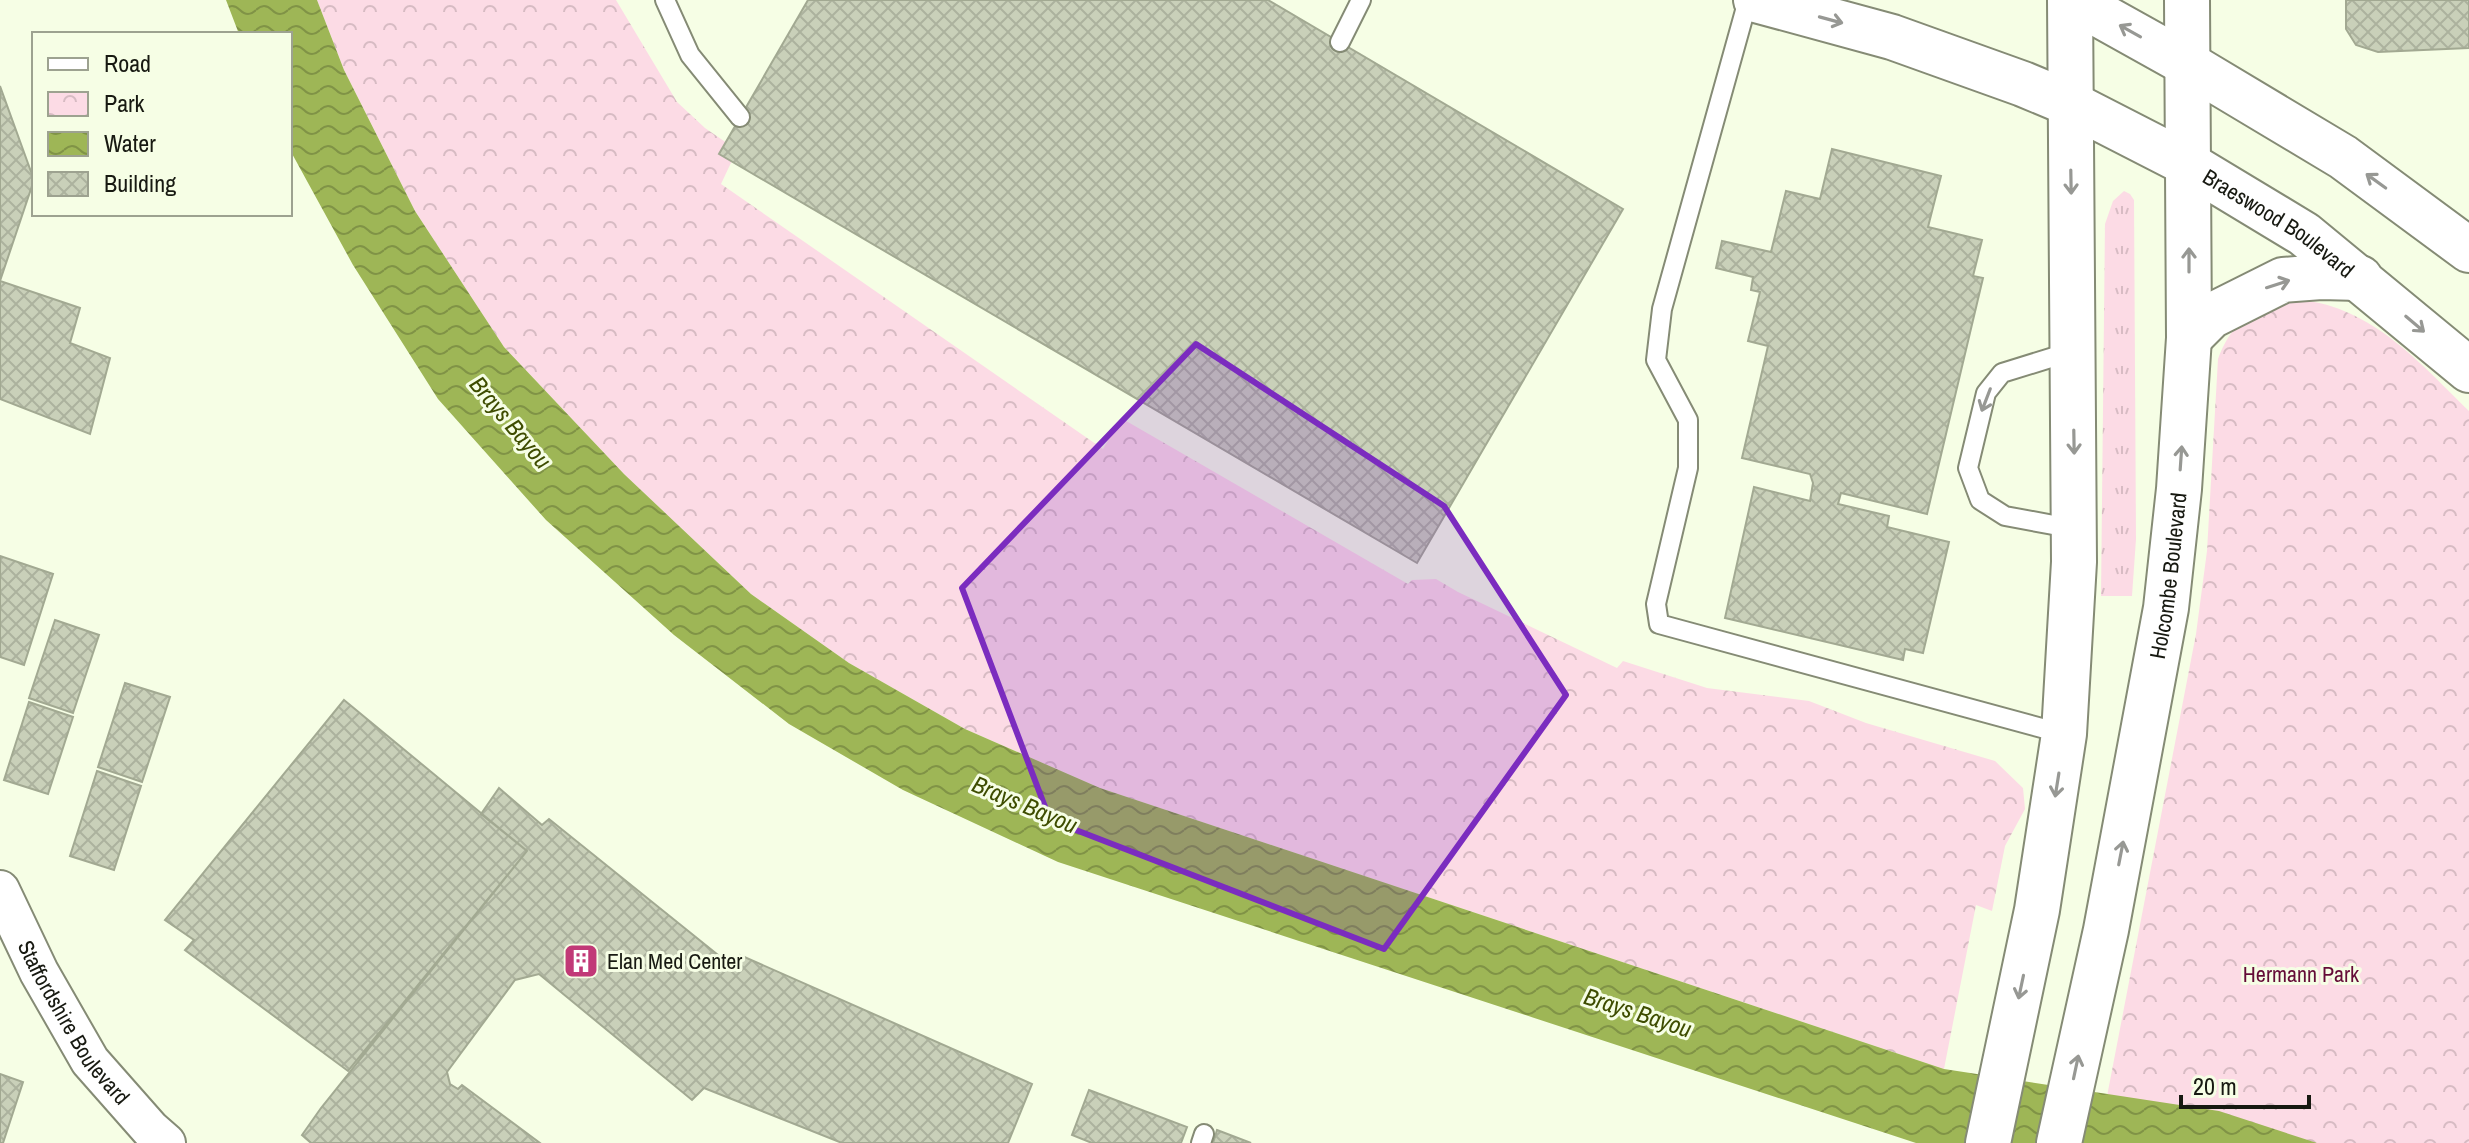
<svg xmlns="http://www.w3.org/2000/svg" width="2469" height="1143" font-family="'Archivo Narrow',sans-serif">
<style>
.grass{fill:url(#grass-tufts)}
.park{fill:url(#park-crowns)}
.water{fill:url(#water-waves)}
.building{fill:url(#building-cross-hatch);stroke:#a2a992;stroke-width:2}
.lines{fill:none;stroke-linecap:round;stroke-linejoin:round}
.lane-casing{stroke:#858b75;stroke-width:22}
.street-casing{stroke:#858b75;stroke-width:42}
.secondary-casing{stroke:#858b75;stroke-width:48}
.primary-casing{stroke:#858b75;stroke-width:48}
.lane{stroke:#fff;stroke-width:18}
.street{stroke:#fff;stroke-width:38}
.secondary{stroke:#fff;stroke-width:44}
.primary{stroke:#fff;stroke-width:44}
.oneway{stroke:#979894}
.marked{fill:#7b2cbf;fill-opacity:0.2;stroke:#7b2cbf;stroke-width:6;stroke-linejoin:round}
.labels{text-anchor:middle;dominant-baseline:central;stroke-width:6;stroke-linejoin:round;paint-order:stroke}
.street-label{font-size:22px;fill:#171911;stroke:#f6fee5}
.poi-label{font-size:22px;fill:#171911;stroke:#f6fee5;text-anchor:start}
.park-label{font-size:22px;fill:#640b37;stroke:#f6fee5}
.water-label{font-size:24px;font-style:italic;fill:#3e4d01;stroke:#f6fee5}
</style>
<defs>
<pattern id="grass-tufts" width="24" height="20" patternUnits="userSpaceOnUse" patternTransform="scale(2)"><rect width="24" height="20" fill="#fcdbe5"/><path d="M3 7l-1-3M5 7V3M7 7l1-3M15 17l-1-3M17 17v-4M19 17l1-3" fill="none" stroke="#d7bbc3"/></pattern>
<pattern id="park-crowns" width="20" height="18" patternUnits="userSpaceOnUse" patternTransform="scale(2)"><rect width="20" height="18" fill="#fcdbe5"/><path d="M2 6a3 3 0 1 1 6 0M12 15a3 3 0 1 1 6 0" fill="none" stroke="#d7bbc3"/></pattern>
<pattern id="water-waves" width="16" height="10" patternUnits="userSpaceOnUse" patternTransform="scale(2)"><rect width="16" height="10" fill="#9eb656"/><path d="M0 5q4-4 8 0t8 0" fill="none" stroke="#809346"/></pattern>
<pattern id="building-cross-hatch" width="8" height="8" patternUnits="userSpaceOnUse" patternTransform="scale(2)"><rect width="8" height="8" fill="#c9d0b9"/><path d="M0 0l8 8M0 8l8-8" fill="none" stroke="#acb29e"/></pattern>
</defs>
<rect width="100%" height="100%" fill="#f6fee5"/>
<!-- grass -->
<path class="grass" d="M2124 191 2130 194 2134 200 2136 539 2132 596H2101L2105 224 2113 201Z"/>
<!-- park -->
<path class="park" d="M317 0H616L677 102 705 128 737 150 721 184 1103 449 1121 418 1408 584 1412 580 1436 579 1458 592 1617 668 1623 661 1707 688 1809 701 1866 723 1995 761 2023 788 2025 809 2005 846 1992 911 1976 905 1944 1069 1100 788 965 729 849 663 751 594 624 474 504 347 415 211 344 70Z
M2301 300C2372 307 2421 364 2469 411V1143H2098L2196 634 2207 551 2218 359C2222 348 2228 335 2237 327 2252 316 2284 302 2301 300Z"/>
<!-- water -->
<path class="water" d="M226 0H317L344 70 415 211 504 347 624 474 751 594 849 663 965 729 1100 788 1944 1069 2219 1111 2317 1143H1916L1058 862 903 790 789 724 674 635 546 520 438 399 353 265 290 150V34H239Z"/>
<!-- building -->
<path class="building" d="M808 0H1268L1623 209 1417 563 719 154Z
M2346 0H2469V48L2378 52 2356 45 2346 29Z
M0 86 34 180 0 281 80 308 70 343 110 358 90 434 0 399Z
M1832 149 1941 176 1928 227 1982 240 1973 276 1983 278 1927 514 1841 493 1838 504 1889 516 1887 527 1949 542 1923 653 1905 649 1903 660 1725 618 1754 487 1810 501 1813 483 1810 474 1742 458 1768 346 1748 341 1760 292 1751 290 1753 277 1716 268 1722 241 1771 252 1786 191 1820 199Z
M0 556 53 574 24 665 0 657Z
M55 620 99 635 73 713 29 698Z
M125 683 170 697 142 782 98 767Z
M344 700 527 851 348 1071 185 950 194 940 165 920Z
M29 702 73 717 48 794 4 780Z
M97 771 141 786 114 870 70 856Z
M499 788 542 825 549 819 733 967 740 955 1032 1084 1008 1143H842L704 1088 692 1100 539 974 515 980 447 1072 450 1084 458 1089 462 1085 540 1143H311L302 1135 321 1108 527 851 481 814Z
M0 1074 23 1082 3 1143H0Z
M1089 1090 1187 1127 1181 1143H1092L1072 1135Z
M1217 1130 1251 1143H1213Z"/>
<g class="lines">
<defs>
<path id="lane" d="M665 0 690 55 740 117
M1748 0 1662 309 1656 360 1688 420V468L1656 604 1659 624 2064 734
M1340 42 1361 0
M2073 351 2002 373 1986 393 1968 468 1980 500 2005 516 2075 529
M1201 1143 1204 1134"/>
<g id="street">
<path id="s1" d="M0 890 39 972 90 1061 150 1129 166 1143"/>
</g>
<g id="secondary">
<path id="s2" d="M1756 0 1892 37 2023 84 2071 104 2188 164 2304 234 2469 370"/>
<path d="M2073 0 2186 63 2343 157 2469 250"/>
</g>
<g id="primary">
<path d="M2189 338 2211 316 2283 280 2321 277 2360 278"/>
<path d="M1988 1143 2037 910 2064 734 2074 562 2070 0"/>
<path id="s3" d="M2059 1143 2106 930 2166 608 2179 489 2189 338 2187 0"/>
</g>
</defs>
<!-- lane casing -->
<use href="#lane" class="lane-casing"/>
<!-- street casing -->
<use href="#street" class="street-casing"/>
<!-- secondary casing -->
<use href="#secondary" class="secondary-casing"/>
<!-- primary casing -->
<use href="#primary" class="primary-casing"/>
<!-- lane -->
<use href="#lane" class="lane"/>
<!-- street -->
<use href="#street" class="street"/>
<!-- secondary -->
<use href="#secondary" class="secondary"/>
<!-- primary -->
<use href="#primary" class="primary"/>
</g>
<!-- one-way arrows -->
<defs><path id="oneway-shaft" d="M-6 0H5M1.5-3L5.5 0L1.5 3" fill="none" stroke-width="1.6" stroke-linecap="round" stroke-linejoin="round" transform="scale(2)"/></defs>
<g class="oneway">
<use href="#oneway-shaft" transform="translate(1831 20) rotate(15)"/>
<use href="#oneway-shaft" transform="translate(2130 31) rotate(-151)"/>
<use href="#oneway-shaft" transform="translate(2376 181) rotate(-144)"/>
<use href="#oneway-shaft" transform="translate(2071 182) rotate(89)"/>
<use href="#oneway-shaft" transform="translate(2189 260) rotate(-90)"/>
<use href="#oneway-shaft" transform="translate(2278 284) rotate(-18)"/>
<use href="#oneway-shaft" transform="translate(2415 324) rotate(40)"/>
<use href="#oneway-shaft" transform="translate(1986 400) rotate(111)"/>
<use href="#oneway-shaft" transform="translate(2074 442) rotate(89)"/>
<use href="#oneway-shaft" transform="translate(2181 458) rotate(-86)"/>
<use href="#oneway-shaft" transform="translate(2057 785) rotate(99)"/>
<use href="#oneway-shaft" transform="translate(2121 853) rotate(-79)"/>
<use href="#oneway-shaft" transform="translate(2021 987) rotate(102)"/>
<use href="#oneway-shaft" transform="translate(2076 1067) rotate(-78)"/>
</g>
<!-- marked area -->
<path class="marked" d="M1196 344 1444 506 1566 695 1384 949 1050 820 962 588Z"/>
<!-- icons -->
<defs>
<symbol id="building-square" viewBox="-11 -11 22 22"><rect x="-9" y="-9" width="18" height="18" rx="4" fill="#c13977" stroke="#f6fee5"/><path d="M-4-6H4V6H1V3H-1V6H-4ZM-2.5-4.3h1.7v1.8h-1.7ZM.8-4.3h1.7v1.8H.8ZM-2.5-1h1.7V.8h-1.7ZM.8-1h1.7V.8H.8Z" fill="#fff"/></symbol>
</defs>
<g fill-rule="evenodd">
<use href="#building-square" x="561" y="941" width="40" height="40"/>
</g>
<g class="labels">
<!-- street labels -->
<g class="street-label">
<text stroke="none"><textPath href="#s2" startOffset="572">Braeswood Boulevard</textPath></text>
<text stroke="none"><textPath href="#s3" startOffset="578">Holcombe Boulevard</textPath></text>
<text stroke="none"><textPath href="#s1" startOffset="152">Staffordshire Boulevard</textPath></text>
</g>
<!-- poi labels -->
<g class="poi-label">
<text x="607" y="961">Elan Med Center</text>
</g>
<!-- park labels -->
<g class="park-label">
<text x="2301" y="974">Hermann Park</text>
</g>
<!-- water labels -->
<g class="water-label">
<text transform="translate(511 422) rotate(50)">Brays Bayou</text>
<text transform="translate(1025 804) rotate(23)">Brays Bayou</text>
<text transform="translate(1638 1012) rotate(18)">Brays Bayou</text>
</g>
</g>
<!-- legend -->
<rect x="32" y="32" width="260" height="184" fill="#f6fee5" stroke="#9da290" stroke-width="2"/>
<rect x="48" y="58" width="40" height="12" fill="#ffffff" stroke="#9da290" stroke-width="2"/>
<text x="104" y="72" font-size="24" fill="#171911">Road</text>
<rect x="48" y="92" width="40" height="24" fill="url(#park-crowns)" stroke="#9da290" stroke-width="2"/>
<text x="104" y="112" font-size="24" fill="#171911">Park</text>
<rect x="48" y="132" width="40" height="24" fill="url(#water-waves)" stroke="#9da290" stroke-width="2"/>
<text x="104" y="152" font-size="24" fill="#171911">Water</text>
<rect x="48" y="172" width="40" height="24" fill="url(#building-cross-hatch)" stroke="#9da290" stroke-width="2"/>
<text x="104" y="192" font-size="24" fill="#171911">Building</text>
<!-- scale -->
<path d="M2181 1095v12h128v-12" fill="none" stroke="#171911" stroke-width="4"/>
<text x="2193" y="1095" font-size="24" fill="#171911" stroke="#f6fee5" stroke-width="6" paint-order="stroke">20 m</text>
</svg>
